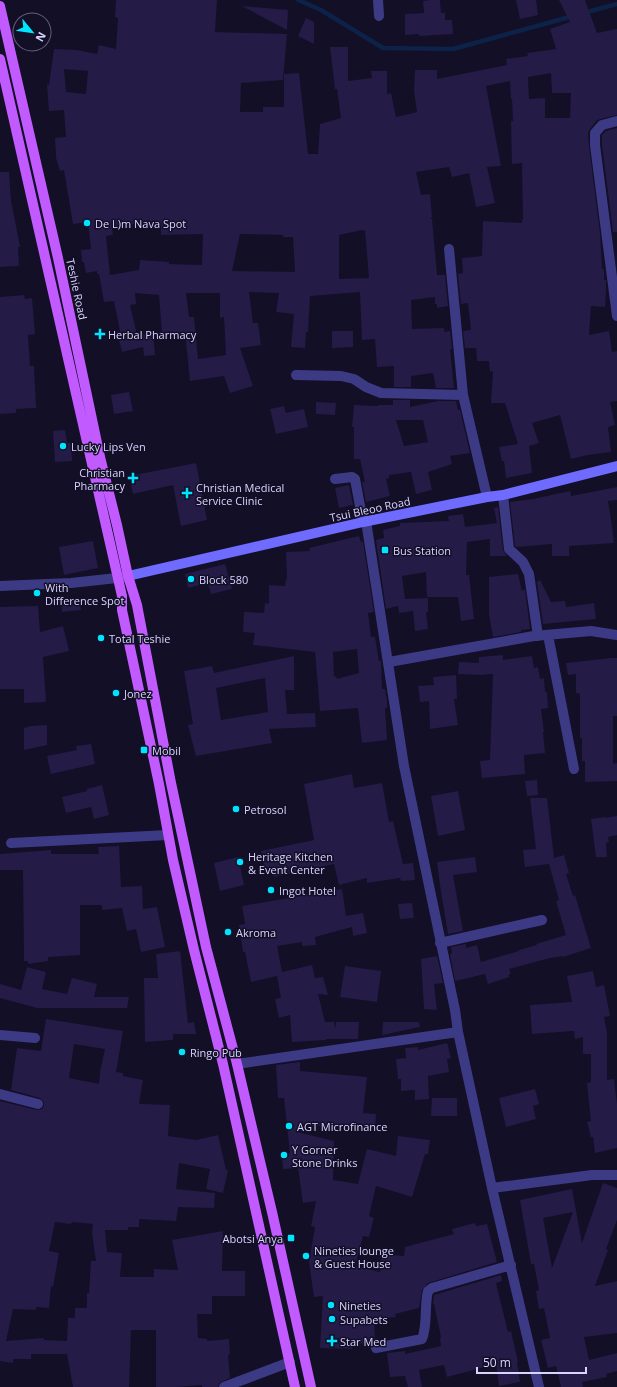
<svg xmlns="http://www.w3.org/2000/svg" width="617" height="1387" font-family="'Open Sans',sans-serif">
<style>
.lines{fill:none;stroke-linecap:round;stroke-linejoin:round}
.stream{stroke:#0c2248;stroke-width:4.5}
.building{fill:#241b47;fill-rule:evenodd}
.street{stroke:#3d3a85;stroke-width:10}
.secondary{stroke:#6f6bff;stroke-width:10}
.primary{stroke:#c25bff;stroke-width:10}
.poi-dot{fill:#00e5ff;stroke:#130f26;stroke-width:1.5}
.labels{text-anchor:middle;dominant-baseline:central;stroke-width:3;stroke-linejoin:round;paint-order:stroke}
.poi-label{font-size:11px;fill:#d9d4ff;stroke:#130f26;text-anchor:start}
.street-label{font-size:11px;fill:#d9d4ff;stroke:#130f26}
</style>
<rect width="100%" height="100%" fill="#130f26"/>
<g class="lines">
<!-- stream -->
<path class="stream" d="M298 0 321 10 383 48 453 49 573 16
M584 13 617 4"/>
</g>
<!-- building -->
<path class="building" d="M116 0H217L215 32 287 34 283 80 241 83 240 112H263V107H284V74L299 73 308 154H318L320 124 341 118 337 89H335L330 47H348V81L372 78 371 71H387V94L391 93 396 117 417 112 414 91 415 70H437V79L507 65 506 59 528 56 527 53 556 49 550 29 570 22 559 0H585L597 33 617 29V115L597 120 590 129 588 133 589 146 600 233 602 269H604V280H606V289L605 307 591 306 589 335 609 331 612 352 617 351V401L610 402 615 425 608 427 611 452 588 455 571 459 560 415 532 423 539 443 529 446 532 473 506 478 504 461H502L499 447 518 444 505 403H491L493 371 490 372 489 361H477L476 348H465L463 331 471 330 468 303 461 304 458 274 463 273 462 258 482 256 483 221 522 223V220L523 219 522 163 512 164 511 121H513L512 99H511L510 81 486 86 501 166 487 167 495 203 476 207 469 173 452 177 449 167 416 172 421 195 430 194 432 217H431V219H432L437 275H445L448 306 437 308V304H435V297L411 300 412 329 444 328V332L450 331 452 349H450L454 388H436L433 373 411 376V387H394V366L377 367 375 339 362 340 360 292 310 296 308 332H306L305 348 291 347 294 314 276 312 279 293 249 292 253 323H258L261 345 240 348 253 386 230 393 224 376 190 381 185 332 162 334 159 295 135 293 136 304 130 305 137 335 153 333 155 355 144 356 143 347 122 352 117 332 120 331 114 301 104 302 99 274H97V271L86 273 84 262H82L81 250 91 249 88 222 73 224 64 170 60 171 56 158 55 138 66 137 64 110 49 111 47 85H49L54 49 77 50 97 54 99 45 116 49 118 18 115 17ZM64 69 88 71 86 94 66 92ZM551 73 552 93H571L570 118H545V98L529 99 528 77ZM151 221V227L161 226V235L203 234 202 265 169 264V262L140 260 139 270 110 275 106 236 113 235 112 228ZM362 230V231L365 230 369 278 339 279V235ZM240 234 283 235V237H293L295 272 232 271ZM186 293H220V318L224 317 226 355 198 359 194 317H189Z
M430 0H440L441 13H445V20H452L453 34 419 36V34L405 35V14L424 13 423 1Z
M516 0H536L538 15 520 19Z
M242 6 288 10 287 30Z
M306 18 314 22V44L298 36Z
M617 128V232H613L602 145V135L606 131Z
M0 172H9L11 200 20 247H18L19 266 0 267Z
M24 295 25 299 32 298 35 334 28 335 30 366H34L36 408 16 409V413L0 414V297Z
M332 331H353V347L332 348Z
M129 392 133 411 114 414 111 395Z
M393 400H410V407L438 401H456L458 410H460L470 453 450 456 452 464 428 472 432 490 416 494 411 472 389 475V478L386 479 390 496 366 502 362 482H365L360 459H354V427H352L354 405 378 406V405H393ZM396 420H423L428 442 404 446Z
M316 402 336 403 335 415 316 414Z
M284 406 286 413 304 409 308 427 276 434 270 409Z
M65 430 67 443H71L72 461 55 462 53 431Z
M196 463 207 520 181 526 173 485 133 494 129 476Z
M349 485 353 505 339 508 335 488Z
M617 487V500L608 501 612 526 614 543 569 546V556H552V544L517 547 515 546 510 502 533 499 570 491 571 496Z
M498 507 503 550 507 556H490V539L467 542 466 575H469L474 619 461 621 458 597H427L426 572 402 576 405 599 428 598V612H426L428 629 415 631 413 611 399 613 398 606 386 609 376 540 384 538 383 530 400 526V523L449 521 448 516 463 514 465 527 497 523 494 508Z
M359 536 361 542H363L374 612 368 613 371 637H375L379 661H381L382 689H385L387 701V708H385L387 740 362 743 358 708 320 711 315 652 253 645 255 633 243 632 244 612 264 613 265 603 269 604V585L285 586 286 579H287L286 552 310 551 309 548ZM357 649 359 673 337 679 336 676 334 677 333 652Z
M93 541 98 568 64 575 59 547Z
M225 564 232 589 211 594 208 583 188 588 185 574Z
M518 574 522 591 525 589 530 629 521 630V632L493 637 489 614V577Z
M540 580 551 602 565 601 566 607 594 603 596 619 543 624 537 582Z
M79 598 81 610 62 612 61 599Z
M38 606 40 632 63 626 69 651 43 657 46 702 24 703V689H0V607Z
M503 655V660L532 656 534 668 538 667 540 679 544 678 545 692H547L548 708 541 709 544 732H543L545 753 524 755 525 774 482 778 480 761 490 760 493 674 480 675 458 674 459 662 479 663V657Z
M294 656V690H285L287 714 315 713 316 727 269 729 272 743 196 756 188 725 193 724 184 671 212 666 214 673ZM265 678 268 712 221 720 216 688Z
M611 658H617V716H613V764L617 763V781L585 782V761H582V738H580V694L576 693V674L568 675 566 663Z
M456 675 457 699H454L458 725 430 729 429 701 420 702 418 686 434 685 433 677Z
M47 725V745L24 750V728L31 726Z
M91 744 95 764 51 774 47 756 77 750 76 746Z
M352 774 354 788 382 783 389 822 393 821 403 864 413 863 415 880 401 881 400 878 367 883V878L339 885 334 864 274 877 273 868 265 870 261 851 314 840 304 784Z
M537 780 538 795 527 796 525 781Z
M102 785 109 815 94 819 91 807 66 813 62 797 87 791V789Z
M458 791 465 830 438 836 431 796Z
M530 798H547L554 858 564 855 569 873 566 874 573 896 575 895 591 948 563 957V956L550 958 509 969 511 974H509V977L488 984 485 974 455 981 450 954 452 953 451 947 466 944V948L477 945 481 962 519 951V950L537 945 536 944 566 935 556 901 559 900 549 864 525 867 523 850 536 849Z
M617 816V835L608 837 609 842 606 843 607 857H596L591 819 605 817V818Z
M119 846 121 887 142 886 143 909 157 907 165 947 141 952 136 929 127 931 122 908 102 910V905H80V955L48 957V961L28 964V961H24L23 870H0V854L51 850V854H99L98 847Z
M238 857 244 885 220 891 214 863Z
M475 857 477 872 453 875 463 931 448 934 441 892 437 862Z
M342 889 346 916 363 913 367 933 353 936 352 927 315 937 316 945 302 946V942L277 946 282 972 312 965 315 978 323 977 328 995 318 994 325 1022H334L335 1029 336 1022H359L358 1039H326V1040L292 1042 290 1015 279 1018 275 999 281 998 277 976 251 982 245 952H243L239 925 245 924 242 906Z
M412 903 414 918 400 919 398 904Z
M180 951 188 1023 194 1022 196 1034H173V1040L145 1042 144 978H158L156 954Z
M437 956 443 983 434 984 437 1010 424 1009 421 959Z
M345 966 381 971 377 1002 340 997Z
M27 967 46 972 42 989 67 994 72 978 97 984 94 997H129L127 1008H37L0 998V984L21 990Z
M593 971 596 987 604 985 610 1016 604 1017 607 1033V1080L614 1079 617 1104V1148L595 1153 593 1137H591L587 1122 591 1121 587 1083 591 1082V1054H583V1037L575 1039 574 1031 532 1034 530 1005 572 1002 567 976Z
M46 1019 123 1031 116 1072 123 1073V1076L143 1080 139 1103 140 1104 170 1105 168 1136 196 1140 218 1135 226 1170H228L223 1193 206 1189 210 1169 179 1163 176 1189 215 1193 214 1208 178 1207 176 1221 139 1219V1227H128V1230H105L107 1252 122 1253 120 1277H154V1269L178 1270 172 1240 223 1231 222 1271H245V1296H212V1314H197L198 1338 207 1339V1341L229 1339 230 1354 228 1355 230 1378 219 1383 218 1387H202V1385L176 1387H156V1330H131L129 1387H73L67 1354H31V1359H13V1363L0 1361V1101L37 1110 42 1109 44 1106V1102L40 1098 11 1090 17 1048 41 1051ZM74 1044 105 1049 100 1072 99 1084 69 1078ZM55 1222 71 1224 72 1222 93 1224 92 1233 96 1261H91L89 1293H87V1308H75V1318H68L67 1341 44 1340V1338L6 1341 13 1309 36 1310V1307L49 1308 51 1286 53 1287 59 1253 49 1251Z
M383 1022H419L420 1027 382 1035Z
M447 1043 451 1058 447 1059 449 1072 428 1076 429 1099 415 1100V1090L401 1091V1079H398L396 1059 406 1058 405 1048 418 1047V1050Z
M300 1062V1071L367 1077 363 1113 376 1114 375 1128 298 1125 297 1132 334 1141 333 1180 358 1184 367 1149 396 1156 398 1136 430 1140 428 1154H425L412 1197 376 1186 369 1216 374 1218 369 1237 363 1236 355 1266 380 1272 382 1254 404 1256 405 1247 454 1234 452 1229 475 1223 476 1226 487 1224 497 1262 428 1283 422 1290 419 1308 395 1314 396 1317 374 1319 375 1342 372 1343 352 1344V1349L320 1348 323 1296 314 1297 309 1262 315 1227 311 1226 316 1201 303 1203 298 1168 283 1169 282 1154 290 1153 284 1098H278L276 1065Z
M535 1089 539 1104 533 1106 536 1119 506 1127 499 1098Z
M432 1098H457V1116H431Z
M603 1183 617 1188V1220L606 1249 608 1250 595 1286 617 1281V1333L584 1337 589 1360 617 1353V1371L606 1374 607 1377 582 1382 583 1387H561L556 1366 548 1368 541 1340 550 1338 544 1308 539 1309 536 1291 539 1290 534 1264H531L520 1200 572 1189 582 1243ZM573 1212 552 1268 543 1218Z
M501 1275 502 1281 496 1283 508 1332 511 1331 518 1362H517L520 1382 499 1386 496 1364 447 1377 444 1365 419 1370 422 1387H408L405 1376 390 1377 387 1353 405 1351V1354L441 1346 440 1337H441L434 1304 433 1305 434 1295Z"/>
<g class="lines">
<!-- street -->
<path class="street" d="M378 0 379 16
M617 121 602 125 595 133V145L617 316
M449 249 463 395 487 497
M296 375 341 376 354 379 366 387 381 393 463 395
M335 479 352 477 355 479 363 522
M503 495 509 549 523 562 529 574 538 636
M366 521 404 766 455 1010 458 1032 492 1188 539 1387
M0 586 71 583 126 577
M548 635 574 769
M389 662 534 636 591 631 617 635
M11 843 168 835
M440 943 542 920
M0 1035 35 1038
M237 1064 458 1032
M0 1094 38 1104
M492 1188 592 1175H617
M376 1348 422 1339C428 1324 424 1306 428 1291L432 1288 511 1265
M224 1387 290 1362"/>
<!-- secondary -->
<path class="secondary" d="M128 576 363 522 487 497 503 495 617 466"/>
<!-- primary -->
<path class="primary" d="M0 6 58 258 100 457 117 525 128 576 137 605 171 783 206 947 237 1064 272 1212 311 1387
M0 59 122 596V610L159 784 173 860 194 950 223 1064 295 1387"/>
</g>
<!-- markers -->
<g class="poi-dot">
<circle cx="87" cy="223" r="4"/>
<path d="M98 328h4v4h4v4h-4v4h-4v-4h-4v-4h4z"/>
<circle cx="63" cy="446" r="4"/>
<path d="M131 472h4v4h4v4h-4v4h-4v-4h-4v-4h4z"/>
<path d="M185 487h4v4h4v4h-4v4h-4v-4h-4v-4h4z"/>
<rect x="381" y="546" width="8" height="8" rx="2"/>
<circle cx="191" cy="579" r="4"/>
<circle cx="37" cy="593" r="4"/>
<circle cx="101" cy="638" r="4"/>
<circle cx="116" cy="693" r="4"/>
<rect x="140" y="746" width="8" height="8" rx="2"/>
<circle cx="236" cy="809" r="4"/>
<circle cx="240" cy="862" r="4"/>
<circle cx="271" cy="890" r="4"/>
<circle cx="228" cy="932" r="4"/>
<circle cx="182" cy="1052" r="4"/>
<circle cx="289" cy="1126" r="4"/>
<circle cx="284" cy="1155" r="4"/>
<rect x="287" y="1234" width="8" height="8" rx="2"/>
<circle cx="306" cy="1256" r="4"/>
<circle cx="331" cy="1305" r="4"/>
<circle cx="332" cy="1319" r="4"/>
<path d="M330 1335h4v4h4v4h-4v4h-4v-4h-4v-4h4z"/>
</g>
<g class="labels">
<!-- poi labels -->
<g class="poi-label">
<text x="95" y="223">De L)m Nava Spot</text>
<text x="108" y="334">Herbal Pharmacy</text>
<text x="71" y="446">Lucky Lips Ven</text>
<text x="125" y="472" text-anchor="end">Christian<tspan x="125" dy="13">Pharmacy</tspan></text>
<text x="196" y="487">Christian Medical<tspan x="196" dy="13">Service Clinic</tspan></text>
<text x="393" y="550">Bus Station</text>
<text x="199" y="579">Block 580</text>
<text x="45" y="587">With<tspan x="45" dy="13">Difference Spot</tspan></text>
<text x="109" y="638">Total Teshie</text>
<text x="124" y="693">Jonez</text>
<text x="152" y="750">Mobil</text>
<text x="244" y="809">Petrosol</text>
<text x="248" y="856">Heritage Kitchen<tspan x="248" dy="13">&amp; Event Center</tspan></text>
<text x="279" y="890">Ingot Hotel</text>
<text x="236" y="932">Akroma</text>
<text x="190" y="1052">Ringo Pub</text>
<text x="297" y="1126">AGT Microfinance</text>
<text x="292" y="1149">Y Gorner<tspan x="292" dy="13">Stone Drinks</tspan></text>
<text x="283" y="1238" text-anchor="end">Abotsi Anya</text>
<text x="314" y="1250">Nineties lounge<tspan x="314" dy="13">&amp; Guest House</tspan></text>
<text x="339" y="1305">Nineties</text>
<text x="340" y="1319">Supabets</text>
<text x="340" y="1341">Star Med</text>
</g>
<!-- street labels -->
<g class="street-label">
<text transform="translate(77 289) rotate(78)">Teshie Road</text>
<text transform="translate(370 509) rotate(-12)">Tsui Bleoo Road</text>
</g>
</g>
<!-- north arrow -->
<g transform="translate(32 32) rotate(119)"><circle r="19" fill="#130f26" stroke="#625e7d"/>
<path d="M0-3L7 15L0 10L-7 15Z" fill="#00e5ff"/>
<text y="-6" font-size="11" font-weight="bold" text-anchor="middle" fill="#d9d4ff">N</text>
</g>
<!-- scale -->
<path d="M477 1367v6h109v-6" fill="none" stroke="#d9d4ff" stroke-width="2"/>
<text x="483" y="1367" font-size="12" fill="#d9d4ff" stroke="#130f26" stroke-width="3" paint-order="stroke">50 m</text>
</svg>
